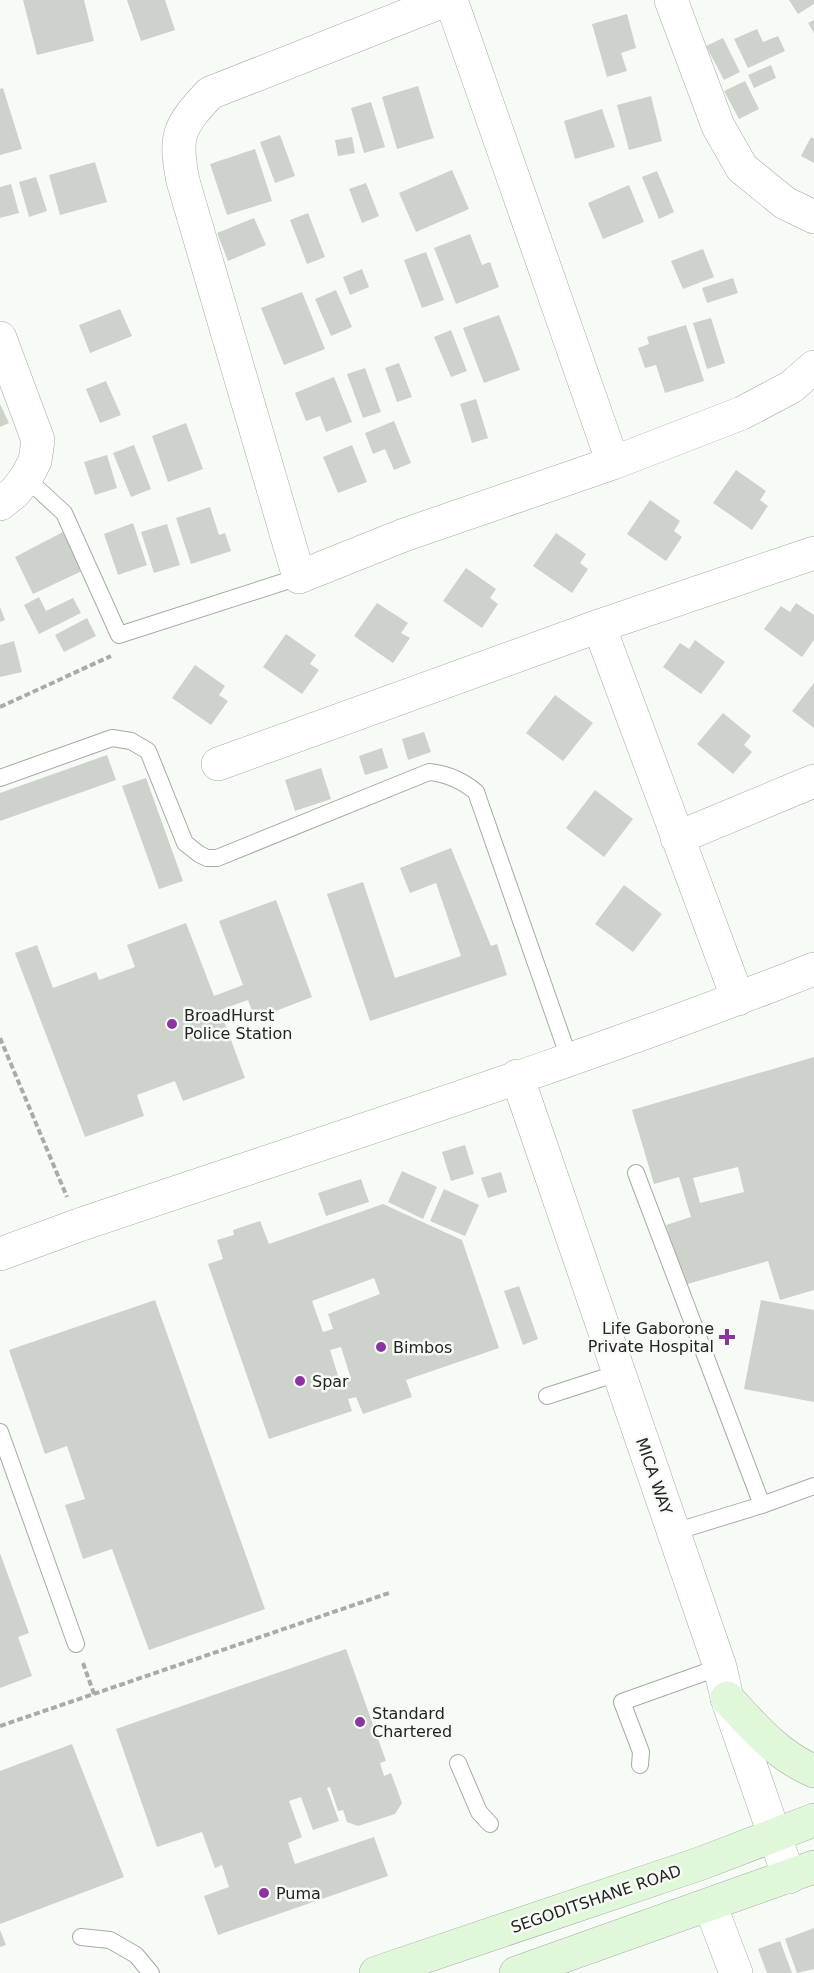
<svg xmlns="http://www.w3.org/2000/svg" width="814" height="1973" font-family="'DejaVu Sans',sans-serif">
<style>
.building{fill:#cdd2cb;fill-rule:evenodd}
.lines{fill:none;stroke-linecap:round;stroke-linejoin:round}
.service-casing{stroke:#a6aaa4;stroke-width:18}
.minor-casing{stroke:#a6aaa4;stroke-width:34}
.secondary-casing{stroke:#a6aaa4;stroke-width:34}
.path{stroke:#a8aba7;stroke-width:4;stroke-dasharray:6 3;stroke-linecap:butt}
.service{stroke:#fff;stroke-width:16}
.minor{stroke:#fff;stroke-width:33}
.secondary{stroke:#e1f7da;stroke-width:33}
.poi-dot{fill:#8b35a2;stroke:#f6fbf5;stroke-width:2}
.labels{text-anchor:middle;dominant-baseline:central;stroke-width:5;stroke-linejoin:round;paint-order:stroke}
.poi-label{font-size:16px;fill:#242523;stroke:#f6fbf5;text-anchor:start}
.street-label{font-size:16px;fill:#242523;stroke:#f6fbf5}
</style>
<rect width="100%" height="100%" fill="#f6fbf5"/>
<!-- building -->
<path class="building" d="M23 0H84L94 41 37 55Z
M127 0H165L175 30 141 41Z
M789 0H814V4L798 14Z
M627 14 636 48 621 53 627 71 607 77 592 24Z
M814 20V33L808 23Z
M757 29 763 42 778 36 785 51 748 68 734 39Z
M723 38 740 72 724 80 706 46Z
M771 65 776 78 754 88 748 75Z
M745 81 759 109 739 119 724 91Z
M418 86 434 138 397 149 382 97Z
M3 88 22 149 0 155V89Z
M651 96 662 141 629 150 617 105Z
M371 102 385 147 364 153 351 108Z
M602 109 615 147 575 159 564 121Z
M280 135 295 176 275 183 260 142Z
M352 137 355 153 338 156 335 140Z
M811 137 814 139V163L801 156Z
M255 149 272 201 227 215 210 164Z
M95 162 107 202 60 215 49 175Z
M452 170 469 209 416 232 399 193Z
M657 171 674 212 659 219 642 177Z
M36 177 47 211 29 217 19 182Z
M366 183 379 216 362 223 349 189Z
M11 184 19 213 0 218V187Z
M629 185 644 222 603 239 588 203Z
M308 213 325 257 307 264 290 220Z
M254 218 266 245 228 261 217 233Z
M470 234 482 265 490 262 499 287 456 304 434 248Z
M703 249 714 277 683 289 671 261Z
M426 252 444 300 422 308 404 260Z
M362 269 369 287 350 295 343 277Z
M733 278 738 293 707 303 702 288Z
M336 290 352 327 331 336 315 299Z
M302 292 325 349 284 365 261 308Z
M120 309 132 336 90 353 79 325Z
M499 315 520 370 484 383 463 328Z
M711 318 725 363 707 369 693 323Z
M686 325 704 381 665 393 656 365 645 368 638 348 649 344 647 337Z
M451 330 467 371 451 377 434 337Z
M399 363 412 397 397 402 385 368Z
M365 368 381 412 363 418 347 374Z
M334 377 352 422 326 432 320 416 306 421 295 393Z
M106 381 121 415 100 423 86 389Z
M476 399 488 438 472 443 460 404Z
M0 404 9 423 0 427Z
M394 421 411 463 394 470 385 449 373 454 365 433Z
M186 423 203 469 168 482 152 436Z
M134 445 151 489 131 497 113 453Z
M352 445 367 482 338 493 323 457Z
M107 455 117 488 95 495 84 462Z
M736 470 766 491 760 500 768 506 752 530 713 503Z
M650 500 680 521 674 531 682 537 666 561 627 534Z
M210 507 219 535 225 533 231 551 191 564 176 518Z
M133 523 147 565 118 575 104 534Z
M167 524 180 565 154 573 141 532Z
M63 532 82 571 33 594 15 557Z
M556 533 586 554 580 563 588 569 572 593 533 566Z
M466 568 496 589 490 598 498 604 482 628 443 601Z
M39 597 46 611 73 598 81 613 39 634 24 605Z
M377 603 408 623 401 633 410 638 393 663 354 636Z
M796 603 814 615V640L802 657 764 629 781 606 790 612Z
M0 607 5 620 0 622Z
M87 618 96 636 64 652 55 635Z
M286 634 316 655 310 664 319 670 302 694 263 667Z
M695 640 725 662 701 694 663 667 680 643 689 649Z
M14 641 22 672 0 677V645Z
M195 665 225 686 219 695 228 701 211 725 172 698Z
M814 683V728L792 711Z
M555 695 593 723 563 761 526 733Z
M723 713 751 736 744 745 752 752 733 774 697 744Z
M424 732 431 752 408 760 402 739Z
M382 748 388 768 365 775 359 756Z
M107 755 116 780 0 821V793Z
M321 768 331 799 295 811 285 780Z
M146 778 183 881 159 889 122 786Z
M595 790 633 819 604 857 566 828Z
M451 848 491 946 497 944 507 975 370 1021 327 894 363 882 395 978 461 956 436 883 410 893 400 868Z
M624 885 662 914 633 952 595 924Z
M276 900 312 997 255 1019 248 1000 220 1010 245 1078 183 1101 175 1081 137 1095 144 1116 85 1137 15 953 37 945 53 988 96 972 99 980 135 967 127 945 186 923 214 996 243 985 219 921Z
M814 1057V1290L780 1300 768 1261 684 1285 666 1225 691 1217 679 1177 654 1184 632 1110ZM738 1167 744 1192 700 1203 693 1178Z
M465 1145 474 1174 451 1181 442 1152Z
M402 1171 437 1187 423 1219 388 1202Z
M501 1172 507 1192 488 1198 481 1178Z
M361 1179 369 1202 326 1216 318 1193Z
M444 1189 479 1205 465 1236 430 1221Z
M383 1204 462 1240 499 1348 406 1380 412 1397 363 1414 356 1397 348 1399 352 1411 269 1439 208 1264 223 1259 217 1240 234 1235 233 1230 260 1221 269 1244ZM374 1278 380 1294 328 1314 333 1329 323 1332 312 1301ZM341 1347 351 1379 340 1382 330 1350Z
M519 1286 538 1339 523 1345 504 1291Z
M155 1300 265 1609 149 1650 112 1549 83 1559 65 1505 85 1499 67 1446 45 1454 9 1350Z
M761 1300 814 1310V1402L744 1389Z
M0 1553 29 1633 18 1637 32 1676 0 1688Z
M346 1649 386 1761 380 1763 384 1776 391 1773 402 1803 395 1814 358 1826 347 1822 343 1810 338 1811 330 1787 327 1788 339 1821 313 1830 301 1797 289 1801 302 1837 288 1843 295 1864 374 1837 388 1876 218 1935 204 1896 229 1887 222 1865 215 1868 202 1832 157 1847 116 1729Z
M72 1744 124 1877 0 1924V1771Z
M814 1928V1969L797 1973 785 1939Z
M0 1930 6 1945 0 1947Z
M780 1941 792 1973H767L758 1949Z"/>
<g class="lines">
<defs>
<path id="service" d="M26 478 64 513 119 635 299 577
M0 778 112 738 131 741 148 751 185 843 199 854 207 858H217L429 772C448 774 462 780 476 792L569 1058
M636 1173 762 1505
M547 1396 618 1373
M0 1432 76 1644
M674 1532 762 1505 814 1486
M458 1763 479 1812 490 1824
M640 1765 641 1752 622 1702 720 1667
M81 1937 110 1940 136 1955 151 1973"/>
<path id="minor" d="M446 0 210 93C178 127 174 136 183 181L299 577 404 535 613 463 742 413 791 387 814 367
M451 0 613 463
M671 0 718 126 742 168 785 203 814 217
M0 338 38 440 35 461 26 478 15 492 0 504
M599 626 738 999
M218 764 599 626 814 553
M677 838 814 781
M517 1076 720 1667 727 1698 789 1877
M0 1254 79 1225C324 1142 573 1064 814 969
M710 1905 736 1973"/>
<path id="secondary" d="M727 1698C753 1726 778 1756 814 1771
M376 1973 702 1863 814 1820
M516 1973 814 1867"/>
</defs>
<!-- service casing -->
<use href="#service" class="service-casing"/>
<!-- minor casing -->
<use href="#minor" class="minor-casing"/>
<!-- secondary casing -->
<use href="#secondary" class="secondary-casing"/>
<!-- path -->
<path class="path" d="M0 707 111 656
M0 1038 67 1197
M83 1663 94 1694
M0 1726 389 1593"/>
<!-- service -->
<use href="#service" class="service"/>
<!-- minor -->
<use href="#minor" class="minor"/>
<!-- secondary -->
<use href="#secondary" class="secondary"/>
</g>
<!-- markers -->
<g class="poi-dot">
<circle cx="172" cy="1024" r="6"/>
<path d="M724 1328h6v6h6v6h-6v6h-6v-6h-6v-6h6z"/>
<circle cx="381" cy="1347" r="6"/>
<circle cx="300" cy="1381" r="6"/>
<circle cx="360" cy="1722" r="6"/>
<circle cx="264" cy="1893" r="6"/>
</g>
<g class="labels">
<!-- poi labels -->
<g class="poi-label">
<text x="184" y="1015">BroadHurst<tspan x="184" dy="18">Police Station</tspan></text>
<text x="714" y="1328" text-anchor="end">Life Gaborone<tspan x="714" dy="18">Private Hospital</tspan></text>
<text x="393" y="1347">Bimbos</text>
<text x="312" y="1381">Spar</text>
<text x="372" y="1713">Standard<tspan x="372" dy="18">Chartered</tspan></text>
<text x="276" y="1893">Puma</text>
</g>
<!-- street labels -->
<g class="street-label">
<text transform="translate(654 1476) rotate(71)">MICA WAY</text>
<text transform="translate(596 1899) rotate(-19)">SEGODITSHANE ROAD</text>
</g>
</g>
</svg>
